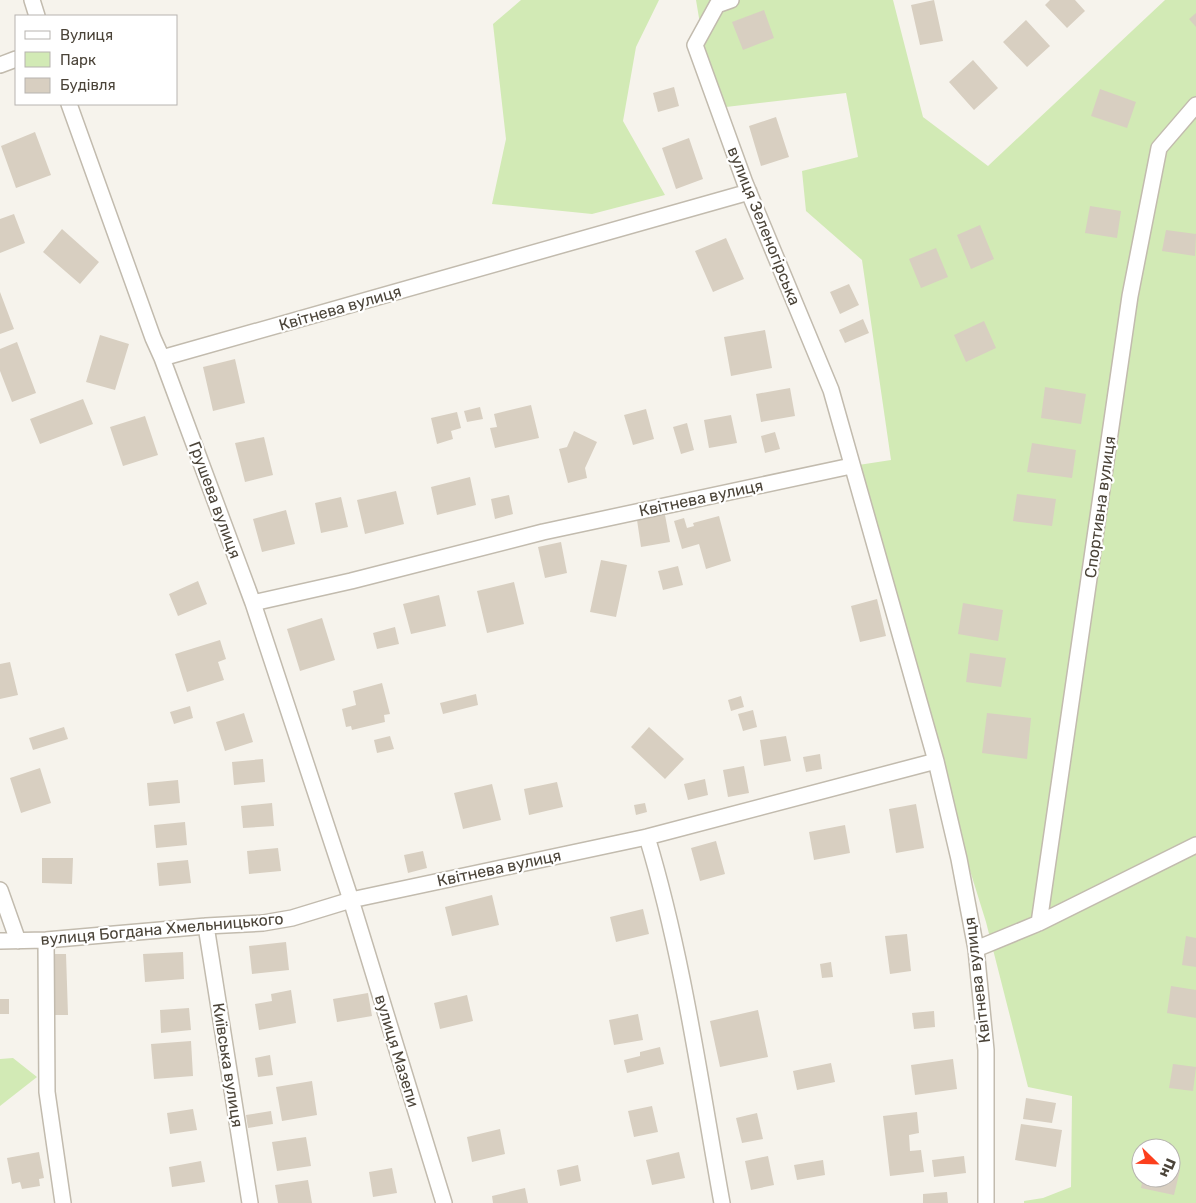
<svg xmlns="http://www.w3.org/2000/svg" width="1196" height="1203" font-family="Rubik,sans-serif">
<style>
.green{fill:#d2eab5;fill-rule:evenodd}
.building{fill:#d8cfc1}
.lines{fill:none;stroke-linecap:round;stroke-linejoin:round}
.minor-casing{stroke:#c2bbae;stroke-width:18}
.minor{stroke:#fff;stroke-width:15}
.labels{text-anchor:middle;dominant-baseline:central;stroke-width:4.5;stroke-linejoin:round;paint-order:stroke}
.street-label{font-size:16px;fill:#4b4439;stroke:#fff}
</style>
<rect width="100%" height="100%" fill="#f6f3ec"/>
<!-- green -->
<path class="green" d="M521 0H659L636 47 623 121 665 195 592 214 492 204 506 139 493 24Z
M696 0H893L923 117 988 166 1165 0H1196V1203H1024V1201L1043 1198 1071 1187 1072 1096 1028 1087 986 922 936 761 852 466 891 460 862 260 806 211 802 171 858 157 846 93 709 109 705 54ZM1141 1148H1171V1178H1141Z
M13 1058 37 1077 0 1106V1059Z"/>
<!-- building -->
<path class="building" d="M934 0 943 41 920 45 911 5Z
M1050 0H1075L1085 11 1067 28 1045 5Z
M764 10 774 38 743 50 732 22Z
M1196 13V27L1189 19Z
M1026 20 1050 46 1027 67 1003 42Z
M973 60 998 88 974 110 949 82Z
M674 87 679 106 658 112 653 93Z
M1100 89 1136 102 1127 128 1091 116Z
M776 117 789 157 761 166 749 126Z
M35 132 51 175 16 188 1 146Z
M689 138 703 179 676 189 662 148Z
M1090 206 1121 211 1117 238 1085 233Z
M14 214 25 243 0 253V219Z
M980 225 994 259 971 269 957 235Z
M62 229 99 262 80 284 43 252Z
M1166 230 1196 234 1195 256 1162 251Z
M726 238 744 279 713 292 695 251Z
M936 248 948 277 921 288 909 259Z
M849 284 859 305 840 314 830 292Z
M0 292 14 329 0 334Z
M863 319 869 333 845 343 839 330Z
M984 321 996 348 966 362 954 335Z
M765 330 772 368 731 376 724 337Z
M100 335 129 344 115 390 86 382Z
M17 342 36 393 12 402 0 371V349Z
M235 359 245 403 213 411 203 367Z
M1045 387 1086 394 1081 424 1041 418Z
M790 388 795 416 761 422 756 394Z
M83 399 93 424 40 444 30 419Z
M531 405 539 438 495 448 490 428 497 427 494 414Z
M480 407 483 419 467 422 464 411Z
M646 409 654 439 633 445 624 415Z
M457 412 461 428 451 431 453 439 437 444 431 418Z
M731 415 737 443 709 448 704 420Z
M145 416 158 455 123 466 110 427Z
M687 423 694 450 681 454 673 427Z
M574 431 597 442 585 468 587 478 568 483 559 449 567 447Z
M775 432 780 449 765 453 761 436Z
M264 437 273 475 245 482 235 443Z
M1032 443 1076 450 1072 478 1027 472Z
M470 477 476 505 437 515 431 487Z
M396 491 404 524 365 534 357 500Z
M1017 494 1056 499 1052 526 1013 521Z
M509 495 513 514 495 519 491 499Z
M341 497 348 527 321 533 315 503Z
M286 510 295 544 262 552 253 519Z
M665 515 670 542 641 547 637 520Z
M719 516 731 561 706 569 699 544 682 549 674 521 684 518 687 528 694 526 693 523Z
M561 542 567 573 545 578 538 547Z
M601 560 627 565 616 617 590 612Z
M678 566 683 585 663 590 658 571Z
M198 581 207 604 178 616 169 594Z
M514 582 524 624 487 633 477 591Z
M439 595 446 626 411 634 403 604Z
M877 599 886 636 860 642 851 606Z
M963 603 1003 610 998 641 958 634Z
M322 618 335 660 300 671 287 629Z
M395 627 399 644 377 649 373 633Z
M220 640 226 659 218 662 224 680 187 692 175 654Z
M970 653 1006 658 1001 687 966 682Z
M10 662 18 695 0 699V664Z
M382 683 390 714 384 715 385 722 352 730 351 726 346 727 342 709 356 705 353 691Z
M476 694 478 705 443 714 440 703Z
M741 696 744 707 731 711 728 700Z
M190 706 193 718 174 724 170 712Z
M753 710 757 727 743 731 738 714Z
M244 713 253 742 225 751 216 722Z
M987 713 1031 718 1027 759 982 753Z
M64 727 68 739 33 750 29 738Z
M649 727 684 759 665 779 631 747Z
M390 736 394 749 377 753 374 740Z
M786 736 791 761 764 766 760 740Z
M820 754 822 769 806 772 803 757Z
M263 759 265 782 234 785 232 762Z
M744 766 749 793 728 797 723 770Z
M40 768 51 803 21 813 10 778Z
M705 779 708 795 688 800 684 784Z
M178 780 180 803 149 806 147 783Z
M557 782 563 807 529 815 524 789Z
M492 784 501 820 463 829 454 793Z
M272 803 274 826 243 828 241 806Z
M645 803 647 812 636 815 634 805Z
M916 804 924 848 896 853 889 809Z
M185 822 187 845 156 848 154 825Z
M845 825 850 853 814 860 809 832Z
M716 841 725 874 700 881 691 848Z
M278 848 281 871 249 874 247 851Z
M423 851 427 868 408 873 404 855Z
M42 858H73L72 884 42 883Z
M188 860 191 883 159 886 157 863Z
M492 895 499 925 452 936 445 907Z
M643 909 649 934 616 942 610 917Z
M907 934 911 971 890 974 885 936Z
M1186 936 1196 938V967L1182 965Z
M286 942 289 970 252 974 249 946Z
M183 952 184 979 145 982 143 954Z
M53 954H66L68 1015H55Z
M831 962 833 977 822 978 820 964Z
M1171 986 1196 990V1018L1167 1013Z
M291 990 296 1023 259 1030 255 1004 272 1001 271 994Z
M368 993 372 1016 337 1022 333 999Z
M467 995 473 1021 440 1029 434 1003Z
M0 999H9V1014H0Z
M189 1008 191 1030 161 1033 160 1010Z
M758 1010 768 1057 720 1067 710 1021Z
M934 1011 935 1027 914 1029 912 1013Z
M638 1014 643 1040 614 1045 609 1020Z
M191 1041 193 1076 154 1079 151 1044Z
M660 1047 664 1064 627 1073 624 1060 640 1056V1052Z
M270 1055 273 1075 258 1077 255 1058Z
M953 1059 957 1089 915 1095 911 1065Z
M831 1063 835 1082 797 1090 793 1071Z
M1173 1064 1196 1067 1193 1091 1169 1088Z
M312 1081 317 1115 282 1121 276 1087Z
M1026 1098 1056 1103 1052 1123 1023 1119Z
M652 1106 658 1132 634 1137 628 1111Z
M193 1109 197 1130 170 1134 167 1113Z
M271 1111 273 1124 248 1128 246 1115Z
M917 1112 919 1133 909 1135 910 1151 921 1150 924 1172 890 1176 883 1116Z
M757 1113 763 1139 742 1143 736 1118Z
M1021 1124 1062 1130 1056 1167 1015 1160Z
M500 1129 505 1154 472 1162 467 1137Z
M306 1137 311 1166 277 1171 272 1142Z
M39 1152 44 1178 39 1179 40 1186 22 1189 20 1182 12 1184 7 1158Z
M679 1152 685 1178 652 1185 646 1160Z
M768 1156 774 1185 751 1190 745 1161Z
M964 1156 966 1173 934 1177 932 1160Z
M823 1160 825 1175 797 1180 794 1165Z
M201 1161 205 1182 172 1187 169 1167Z
M578 1165 581 1181 560 1186 557 1170Z
M392 1168 397 1193 373 1197 369 1172Z
M1171 1168 1180 1170 1174 1195 1141 1188 1143 1178H1171Z
M308 1180 312 1203H278L275 1185Z
M525 1188 528 1203H493L492 1196Z
M947 1192 948 1203H923V1194Z"/>
<g class="lines">
<defs>
<path id="minor" d="M32 0 37 16
M731 0 717 5 695 45 745 183 831 390 936 761 959 859 976 949 986 1050V1203
M0 65 16 59
M69 104 153 338 162 358 253 603 351 900 444 1203
M162 358 749 192
M253 603 351 581 543 532 851 466
M647 837C683 956 700 1081 722 1203
M0 890 18 941
M1039 923 1130 296 1159 148 1196 105
M206 926 250 1203
M46 940 47 1092 63 1203
M0 941 46 940 206 926 263 923 292 918 351 900 647 837 936 761
M976 949 1039 923 1196 845"/>
</defs>
<!-- minor casing -->
<use href="#minor" class="minor-casing"/>
<!-- minor -->
<use href="#minor" class="minor"/>
</g>
<g class="labels">
<!-- street labels -->
<g class="street-label">
<text transform="translate(764 226) rotate(68)">вулиця Зеленогірська</text>
<text transform="translate(340 308) rotate(-16)">Квітнева вулиця</text>
<text transform="translate(701 498) rotate(-12)">Квітнева вулиця</text>
<text transform="translate(215 500) rotate(70)">Грушева вулиця</text>
<text transform="translate(1100 507) rotate(-82)">Спортивна вулиця</text>
<text transform="translate(499 868) rotate(-12)">Квітнева вулиця</text>
<text transform="translate(162 929) rotate(-5)">вулиця Богдана Хмельницького</text>
<text transform="translate(977 980) rotate(-97)">Квітнева вулиця</text>
<text transform="translate(397 1051) rotate(73)">вулиця Мазепи</text>
<text transform="translate(228 1065) rotate(81)">Київська вулиця</text>
</g>
</g>
<!-- legend -->
<rect x="15" y="15" width="162" height="90" fill="#ffffff" stroke="#b7b4b0"/>
<rect x="25" y="31" width="25" height="8" fill="#ffffff" stroke="#b7b4b0"/>
<text x="60" y="40" font-size="15" fill="#4b4439">Вулиця</text>
<rect x="25" y="52" width="25" height="15" fill="#d2eab5" stroke="#b7b4b0"/>
<text x="60" y="65" font-size="15" fill="#4b4439">Парк</text>
<rect x="25" y="78" width="25" height="15" fill="#d8cfc1" stroke="#b7b4b0"/>
<text x="60" y="90" font-size="15" fill="#4b4439">Будівля</text>
<!-- north arrow -->
<g transform="translate(1156 1163) rotate(113)"><circle r="24" fill="#ffffff" stroke="#b7b4b0"/>
<path d="M0-4L9 19L0 12L-9 19Z" fill="#fc3f1d"/>
<text y="-8" font-size="14" font-weight="bold" text-anchor="middle" fill="#4b4439">Пн</text>
</g>
</svg>
